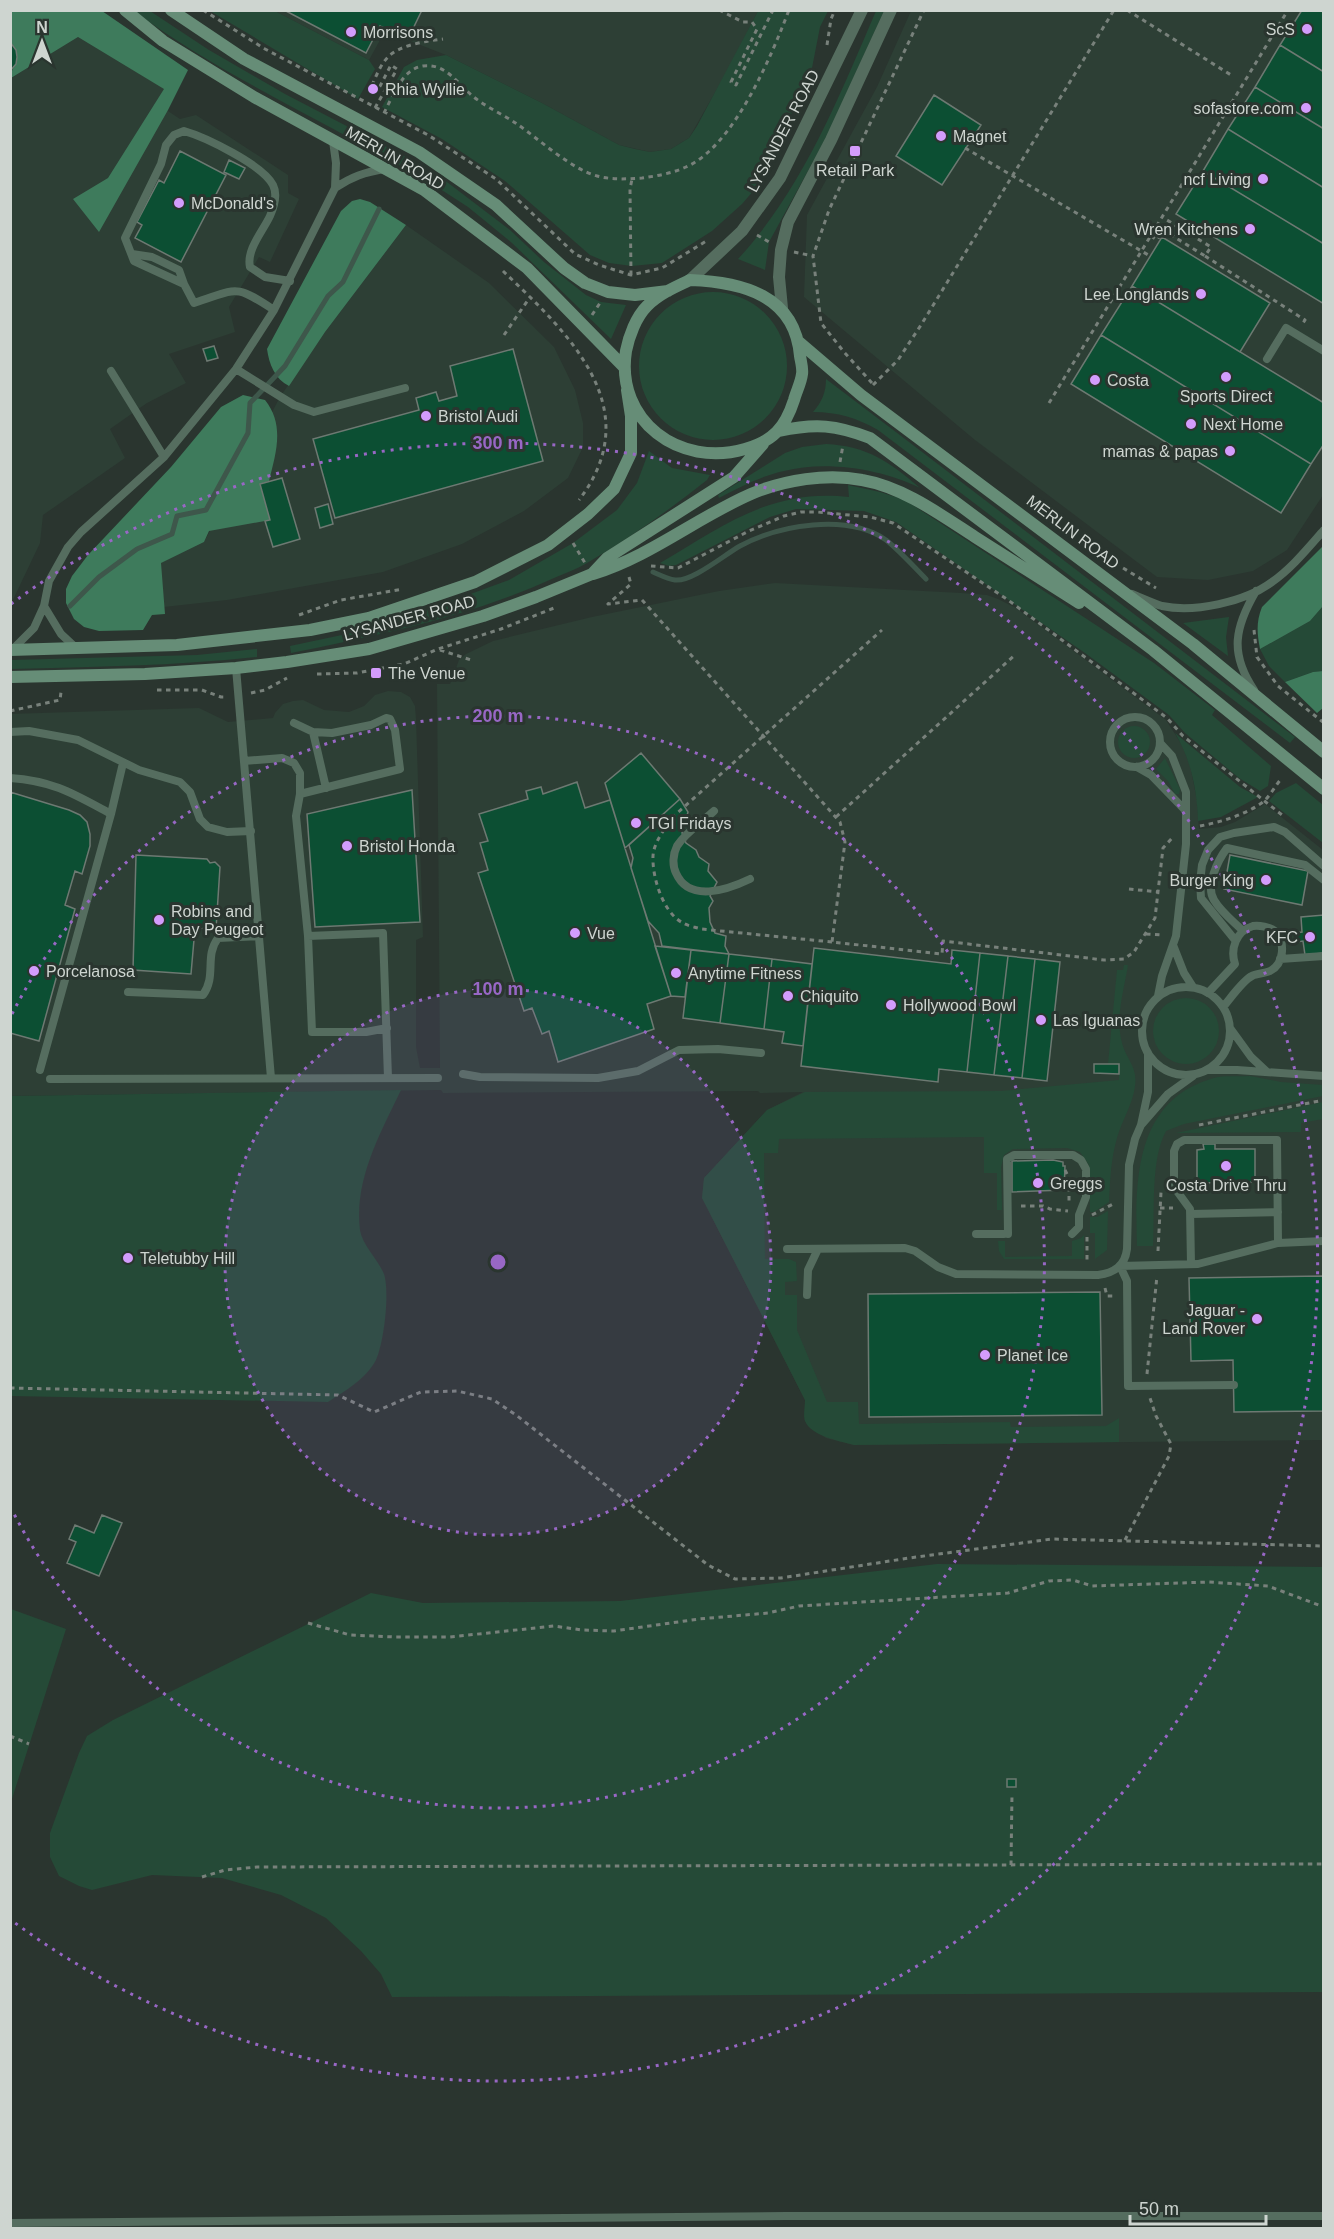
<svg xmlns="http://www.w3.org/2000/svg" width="1334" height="2239" font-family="Arial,sans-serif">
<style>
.built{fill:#2d3f35}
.green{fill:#254a37}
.forest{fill:#3e7b5c}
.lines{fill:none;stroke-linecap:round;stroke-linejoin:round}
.stream{stroke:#3e574b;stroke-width:5}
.building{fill:#0c4f33;stroke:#6d7972;stroke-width:1.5}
.path{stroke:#78817b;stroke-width:3;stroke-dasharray:4.5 4.5;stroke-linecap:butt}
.lane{stroke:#556d5f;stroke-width:8}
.street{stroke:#556d5f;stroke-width:12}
.secondary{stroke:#668d77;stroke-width:12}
.ring{fill:none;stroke:#9867c5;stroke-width:3;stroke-dasharray:3 6}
.poi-dot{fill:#d39cfc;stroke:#2a352f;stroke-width:2}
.labels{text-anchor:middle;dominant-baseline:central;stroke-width:6;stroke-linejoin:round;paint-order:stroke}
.poi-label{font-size:16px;fill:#ced5d0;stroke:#2a352f;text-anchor:start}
.street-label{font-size:16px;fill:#ced5d0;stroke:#2a352f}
.centre{fill:#9867c5;stroke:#2a352f;stroke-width:3}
.ring-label{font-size:18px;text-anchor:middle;font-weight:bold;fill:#9867c5;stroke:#2a352f;stroke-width:6;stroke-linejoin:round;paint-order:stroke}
</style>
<rect width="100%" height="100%" fill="#2a352f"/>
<!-- built -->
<path class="built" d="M275 11H758L729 68 689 138 671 149 650 152 619 145 542 103 446 55 385 31 369 60Z
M911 11H1323V495L1287 550 1253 571 1208 580 1157 577 975 440 804 297 807 215 877 87Z
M78 37 165 89 156 103 180 119 196 115 288 175V193L299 199 270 262 259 257 229 307 235 332 169 354 186 383 147 403 110 429 125 458 43 515 40 543 11 604V78Z
M406 225 489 283 554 347 575 390 583 423V447L568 478 524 511 462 544 383 572 227 600 164 607 160 563 204 542 280 397 325 332Z
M775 583 961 593 987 595 998 599 1016 608 1166 720 1182 745 1190 765 1197 800 1199 829 1221 827 1235 822 1265 804 1323 850V1440L854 1445 826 1438 811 1428 805 1421V1400L702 1198 704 1178 767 1110 803 1092 760 1093 758 1091 443 1093 441 1090 11 1096 10 714 199 708 228 722 273 718 275 713 283 704 293 701 303 700 324 710 349 712 364 706 375 695 388 691 401 692 410 697 415 706 416 719 423 937 416 940V1047L420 1068H440L437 684H450L459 660 466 654 493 641 592 617 719 591Z"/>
<!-- green -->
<path class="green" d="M134 11H150L209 50 285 94 410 159 404 168C314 116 218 73 134 11Z
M210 11H275L369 60 375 69 358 99Z
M758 11H828L820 27 812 68 761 182 742 204 712 231 662 263 632 266 609 263 590 255 505 181 442 139 382 107 404 67 417 60 446 55 542 103 619 145 635 149 650 152 671 149 689 138 697 126Z
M876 11H884L826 138 769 242 765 270 738 259C803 188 839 97 876 11Z
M439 176 510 230 544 262 586 295 601 302 626 305 611 339 512 243 468 207 434 185Z
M639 366a74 74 0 1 1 148 0a74 74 0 1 1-148 0Z
M826 379 909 442 1295 737 1290 743 878 430C857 418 838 412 813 412 822 402 826 392 826 379Z
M826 444C867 446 890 462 920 488 882 469 826 460 784 471 761 476 740 487 719 498L718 495 785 453 802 447Z
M649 451 672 468 710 475 707 480C669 510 630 538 587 563 577 569 565 573 554 578 471 616 380 635 291 653L290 646 356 632 399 620 509 580 573 543 617 510 637 483Z
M848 485 880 492 905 500 1154 663 1215 710 1212 715 1271 766 1268 786 1260 791 1239 778 1185 733 1169 715 1085 653 896 522 864 511 796 509 770 517 676 565 669 566 660 563C723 526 772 488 849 497Z
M1323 606V671L1313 672 1285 682 1269 666 1260 649 1310 621Z
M1229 617 1226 637 1228 656 1183 623Z
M257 649V657C175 666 93 667 11 669V660L197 655Z
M1118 742a16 16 0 1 1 32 0a16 16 0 1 1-32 0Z
M1175 733 1240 787 1258 797 1221 817 1198 821C1197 790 1191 760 1175 733Z
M1165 758 1180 789 1179 794H1175L1168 781 1156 769Z
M1296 783 1323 805V843L1269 801 1276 793Z
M1124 965H1128C1124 990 1115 1018 1122 1043 1126 1059 1138 1067 1135 1086 1133 1104 1122 1120 1117 1138 1111 1158 1110 1181 1109 1202L1094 1212H1090L1089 1165 1080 1152 1067 1148 1013 1149 1004 1155 1001 1167 1002 1210H997V1173H984V1137L779 1139 778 1153H764L765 1259H789L796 1262 797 1281 785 1282V1295H797V1330L827 1402H858L859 1424 1010 1422 1011 1427 1106 1426 1119 1418V1442L854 1445C840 1441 811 1436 805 1421 803 1416 805 1406 805 1400L702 1198 704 1178 767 1110 805 1092 1001 1091 1119 1080V1064H1108L1117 970H1123Z
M1153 1031a33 33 0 1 1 66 0a33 33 0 1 1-66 0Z
M1250 1076 1281 1082 1323 1085V1096L1184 1124 1166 1131C1150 1160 1155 1213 1153 1246H1137C1135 1179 1135 1100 1214 1078 1225 1075 1239 1077 1250 1076Z
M401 1090C380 1134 354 1180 360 1230 362 1245 378 1259 384 1274 390 1292 384 1343 376 1360 366 1379 345 1391 328 1402L11 1396V1096Z
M1323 1102V1119L1301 1123V1132L1176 1133Z
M1108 1211 1107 1250 1095 1259V1233H1090V1217H1097Z
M1084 1235V1259H1004L999 1251 998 1241H1005V1257L1072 1256V1241L1081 1238Z
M937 1564 1323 1567V1992L392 1997 381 1974 361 1951 326 1918 281 1895 222 1878 152 1875 92 1890 79 1886 59 1876 50 1857V1833L79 1753 87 1736 113 1720 371 1593 423 1603 620 1601Z
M11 1609 66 1629 11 1802 10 1609Z"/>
<!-- forest -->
<path class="forest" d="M11 10 102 11 188 70 168 110 99 232 73 199 108 178 164 89 78 37 11 78C10 69 18 64 17 55 16 49 12 46 11 41 8 33 11 19 11 10Z
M360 199 370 202 406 225 325 332 289 386C275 379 269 364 267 349L341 211 352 201Z
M243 395 265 400C285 425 276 453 269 481L260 484 270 520 209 531 204 542 161 563 165 614 152 615 143 630 99 631 84 627 74 619 66 603V589L72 576 88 555 171 467 221 407Z
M1323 546V606L1310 621 1260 649C1257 633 1256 622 1262 607Z
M1323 671V708L1317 713 1285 682 1313 672Z"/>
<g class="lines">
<!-- stream -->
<path class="stream" d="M653 572C660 575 668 579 675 580 692 582 724 555 740 546 779 525 847 513 886 540 900 551 913 566 926 579
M70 606 99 577 137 549 172 534 177 516 206 510 248 433 250 403 285 366 328 296 343 282 379 209"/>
</g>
<!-- building -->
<path class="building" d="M284 10H422L408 39 380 26 366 53Z
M1302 10H1320L1324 13V72L1280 45Z
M10 42 16 50 17 57 16 64 10 71Z
M1280 45 1324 72V129L1255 87Z
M1255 87 1324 129V188L1228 129Z
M934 95 981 125 942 185 896 156Z
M1228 129 1324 188V244L1203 171Z
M180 151 226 175 181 262 135 238 142 225 137 222 159 180 164 183Z
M229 160 245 168 239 179 224 172Z
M1203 171 1324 244V304L1176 214Z
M1162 237 1270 303 1240 352 1132 286Z
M1132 286 1324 403V444L1311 464 1101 335Z
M1101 335 1311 464 1281 513 1071 384Z
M214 346 218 358 207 361 203 349Z
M513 349 543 461 335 518 313 439 419 410 416 398 436 392 439 401 457 396 450 366Z
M282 478 300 539 273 547 265 521 270 520 260 484Z
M328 504 333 524 320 528 315 508Z
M641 753 680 799 625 848 605 783Z
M577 782 585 808 610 800 671 996 647 1004 654 1029 558 1062 549 1031 542 1034 532 1008 524 1011 478 873 488 870 480 843 488 841 479 814 528 799 526 791 541 787 543 794Z
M412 790 420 922 315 927 307 814Z
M10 792 69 810 80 815 87 822 90 834V846L82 874 75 871 65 905 75 909 39 1041 10 1033Z
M680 799 688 812 682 833 686 843 696 850 699 857 709 864 708 871 717 882 710 896 713 901 709 908 710 922 715 933 726 936 725 946 729 954 662 946 659 933 648 921 631 868 633 858 629 845Z
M136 855 207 859 210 863 215 862 220 867 216 929 195 928 191 974 133 970Z
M1230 855 1308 871 1302 905 1224 889Z
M1324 915V953L1305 955 1303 941 1296 942 1295 933 1302 932 1301 917Z
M655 946 691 950 685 997 671 996Z
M814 948 951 964 952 950 980 953 967 1072 939 1069 938 1082 801 1066Z
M691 950 729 954 720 1023 683 1018Z
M980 953 1008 956 994 1075 967 1072Z
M729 954 772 959 764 1029 720 1023Z
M1008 956 1035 959 1022 1078 994 1075Z
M772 959 812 964 803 1046 782 1043 784 1032 764 1029Z
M1035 959 1060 962 1047 1081 1022 1078Z
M1094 1064H1119V1074L1094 1073Z
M1203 1144H1215V1149H1255V1182L1197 1183V1150L1204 1149Z
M1053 1160 1063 1162V1166H1065L1064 1190 1012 1192V1161Z
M1324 1276V1411L1234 1412 1233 1360 1191 1361 1189 1278Z
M1100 1292 1102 1415 869 1417 868 1294Z
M102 1515 122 1523 99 1576 67 1563 76 1542 69 1539 75 1525 94 1533Z
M1007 1779H1016V1787H1007Z"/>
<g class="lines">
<!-- path -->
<path class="path" d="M203 10 265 49 428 135 496 179 575 254 599 265 631 275 662 268 708 240
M719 10 743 22H752L757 29 731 82 736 85 773 10
M1127 10 1231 75
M827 45 831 19 835 10
M375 108 397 69 391 65 378 90 371 87C376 77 380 65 388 57 399 45 427 41 443 39
M384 113C393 96 402 69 423 66 447 63 458 85 475 98 488 108 504 115 517 124 540 140 571 169 597 176 612 180 627 179 642 178 657 176 673 173 686 167 734 146 771 57 789 10
M965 148 1150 256
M757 235 769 242
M1151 236 1157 240 1163 230 1205 256 1211 247 1162 217
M794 252 813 256
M1205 256 1305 320 1303 323
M503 271C568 333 649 408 579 500
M631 275 630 189 632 179
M592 315 600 303
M504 335 530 297
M872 383 844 352 821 323 813 256 829 210 924 10
M873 385 898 360 921 325 1114 10
M1049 403 1288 10
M840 462 843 445
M573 543 585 563
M1100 554 1156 588
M651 566 678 568 749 531 784 516 801 512H817L870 517 893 523 1008 600 1167 718 1183 736 1282 815
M629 577 631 584 608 604 642 600 840 822 845 842 832 942 942 954 943 941 1104 960 1124 959 1134 952 1155 918 1163 848 1174 836
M299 615 341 600 403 589
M1254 630 1257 657 1278 686 1324 723
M440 650 471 660
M317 674 357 673 404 664 438 649 501 629 554 608
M157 690H202L221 697H227
M251 693 265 690 287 678
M10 711 60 700 61 692
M836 817 1016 654
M1200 826C1221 822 1245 815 1263 802 1270 796 1275 786 1281 779
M1129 889 1159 892
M1146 934 1162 935
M832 942 701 929C695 927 688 926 683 923 663 913 652 877 653 856 654 841 666 827 675 815L882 630
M1199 1125 1324 1100
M1065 1170 1069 1178V1201
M1021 1206H1043L1050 1209 1068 1211
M1160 1208H1173
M1092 1215 1113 1204
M1087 1237V1262
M1158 1251 1161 1192
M1105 1288 1107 1296H1114
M1147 1374 1157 1276
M10 1388 338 1395 374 1412 421 1392 457 1391 492 1399 516 1415 708 1565 735 1579 781 1578 909 1558 1052 1539 1324 1546
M1125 1540 1169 1456 1171 1444 1156 1416 1150 1398
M308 1623 350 1635 395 1637H450L554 1626 582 1630 614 1631 699 1619 768 1613 799 1606 1008 1593 1049 1581 1073 1580 1092 1586 1209 1582 1268 1586 1324 1607
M10 1736 29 1744
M1011 1865 1012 1793
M202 1877 225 1870 257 1867 1324 1864"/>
<!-- lane -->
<path class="lane" d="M335 188C351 177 365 172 385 169
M132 254 152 257 179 270 184 284
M274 310C233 283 238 289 194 303L184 284 134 261 125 238 161 164 166 145 174 135 184 131C205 137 263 165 273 185 278 195 274 207 270 216 263 231 246 250 250 267L265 277 290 281
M1267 359 1286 328 1324 351
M236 369 294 405 314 412 405 388
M111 371 164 457
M1132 594C1142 598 1152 603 1162 606 1194 613 1245 602 1272 582 1292 568 1308 548 1324 530
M44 606 61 634 76 648
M12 650 34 628 44 606 49 581 68 547 81 532 164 457 236 369 274 310 335 188 336 163 333 141
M236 668 271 1078
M1254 690C1229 653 1235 627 1256 591
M1110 742a25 25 0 1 1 50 0a25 25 0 1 1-50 0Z
M294 723 313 732
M10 732 29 731 78 740 139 770 180 782 190 792 200 819 208 827 227 832 251 831
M244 761 282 758 294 763 300 773V794L296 816 308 936 312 1032H366L387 1028
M1137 767 1151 775 1184 809
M10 778C54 781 74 794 111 814
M300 794 400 769 395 730 390 719 386 718 371 725 332 733 313 732 326 788
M714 811C702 822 686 832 677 846 673 854 672 865 676 873 689 903 727 890 750 879
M1243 931C1234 922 1221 912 1214 900 1205 886 1218 860 1227 848L1305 865 1324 880
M308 936 383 933 388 1078
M1235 940 1201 898 1200 882 1202 865 1208 850 1220 837 1234 833 1274 827 1285 832 1324 866
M1173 945 1184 973 1193 987
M1280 959 1324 956
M1142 1031a44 44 0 1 1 88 0a44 44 0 1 1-88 0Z
M128 992 203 995C217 975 204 957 218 938L259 936
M1208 993 1235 964C1230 949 1236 931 1253 926 1259 925 1270 927 1275 931 1286 942 1284 964 1270 971 1264 974 1256 973 1252 976 1243 980 1230 999 1223 1007
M1158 996 1162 976 1176 936 1186 844V792L1172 756 1160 743
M1230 1028 1251 1057 1267 1072
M40 1070 111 814 123 763
M1207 1070H1237L1324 1076
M463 1074 480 1077 598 1078 638 1071 679 1050 718 1049 761 1053
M50 1079 438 1078
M1141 1125 1168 1094 1193 1076
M1191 1214 1278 1212
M976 1234H1004
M1008 1234 1007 1159 1014 1155H1073L1081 1160 1086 1169V1197L1079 1215V1227L1072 1234
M787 1249 905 1248 915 1251 938 1267 956 1274 1098 1275C1114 1273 1125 1266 1127 1249L1129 1165 1135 1139 1141 1125 1148 1092V1053
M1191 1264 1190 1209 1174 1187V1151L1177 1144 1184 1140H1277L1278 1243
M807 1295 808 1270 818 1249
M1234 1385 1128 1386 1127 1281 1120 1266 1198 1264 1278 1243 1324 1241
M10 2223 786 2216H1324"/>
<!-- street -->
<path class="street" d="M690 280 742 231 780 178 862 10
M782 308 779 277 781 250 788 222 831 140 891 10"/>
<!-- secondary -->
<path class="secondary" d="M125 10 163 41 254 97 424 190 527 268 624 367
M171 10 244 59 419 152 496 205 564 268 585 283 608 292 635 295 668 291
M690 280C742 282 795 295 800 356 801 362 803 369 802 374 801 383 796 392 794 400 785 428 773 441 745 449 680 468 615 421 626 351 629 336 636 317 647 306 659 294 675 287 690 280Z
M799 342 861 395 1193 644 1324 752
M779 431C816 423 836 425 870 438L1153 650 1324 789
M593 574C651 556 696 518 751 494 784 480 827 473 862 480 903 487 941 515 975 537 1010 559 1044 581 1079 603
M10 650 177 645 310 630 369 618 475 582 548 545 588 514 614 489 631 453V416L627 390
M10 677 145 674 236 668 287 662 369 649 483 616 536 597 592 574 607 558 734 477 763 444"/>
</g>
<!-- distance rings -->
<circle cx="498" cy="1262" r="273" fill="#9867c5" fill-opacity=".12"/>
<g class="ring">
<circle cx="498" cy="1262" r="273"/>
<path d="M12 1014A546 546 0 1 1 12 1510"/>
<path d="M11 604A819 819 0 1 1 11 1920"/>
</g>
<!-- markers -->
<g class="poi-dot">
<circle cx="1307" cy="29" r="6"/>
<circle cx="351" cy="32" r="6"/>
<circle cx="373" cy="89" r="6"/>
<circle cx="1306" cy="108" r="6"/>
<circle cx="941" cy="136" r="6"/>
<rect x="849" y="145" width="12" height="12" rx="3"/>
<circle cx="1263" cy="179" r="6"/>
<circle cx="179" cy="203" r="6"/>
<circle cx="1250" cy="229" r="6"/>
<circle cx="1201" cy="294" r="6"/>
<circle cx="1226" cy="377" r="6"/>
<circle cx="1095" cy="380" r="6"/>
<circle cx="426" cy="416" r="6"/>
<circle cx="1191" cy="424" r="6"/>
<circle cx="1230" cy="451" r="6"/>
<rect x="370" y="667" width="12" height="12" rx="3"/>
<circle cx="636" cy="823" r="6"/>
<circle cx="347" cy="846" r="6"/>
<circle cx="1266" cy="880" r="6"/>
<circle cx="159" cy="920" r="6"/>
<circle cx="575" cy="933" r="6"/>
<circle cx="1310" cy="937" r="6"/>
<circle cx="34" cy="971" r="6"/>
<circle cx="676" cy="973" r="6"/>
<circle cx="788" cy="996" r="6"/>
<circle cx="891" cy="1005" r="6"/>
<circle cx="1041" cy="1020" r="6"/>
<circle cx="1226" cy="1166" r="6"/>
<circle cx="1038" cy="1183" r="6"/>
<circle cx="128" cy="1258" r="6"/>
<circle cx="1257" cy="1319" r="6"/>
<circle cx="985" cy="1355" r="6"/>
</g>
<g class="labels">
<!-- poi labels -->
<g class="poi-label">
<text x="1295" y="29" text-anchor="end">ScS</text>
<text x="363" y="32">Morrisons</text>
<text x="385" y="89">Rhia Wyllie</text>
<text x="1294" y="108" text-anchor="end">sofastore.com</text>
<text x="953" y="136">Magnet</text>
<text x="855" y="170" text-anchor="middle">Retail Park</text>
<text x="1251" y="179" text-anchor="end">ncf Living</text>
<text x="191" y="203">McDonald's</text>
<text x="1238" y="229" text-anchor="end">Wren Kitchens</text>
<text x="1189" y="294" text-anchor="end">Lee Longlands</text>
<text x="1107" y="380">Costa</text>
<text x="1226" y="396" text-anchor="middle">Sports Direct</text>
<text x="438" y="416">Bristol Audi</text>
<text x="1203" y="424">Next Home</text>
<text x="1218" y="451" text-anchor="end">mamas &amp; papas</text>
<text x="388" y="673">The Venue</text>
<text x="648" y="823">TGI Fridays</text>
<text x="359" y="846">Bristol Honda</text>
<text x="1254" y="880" text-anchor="end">Burger King</text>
<text x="171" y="911">Robins and<tspan x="171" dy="18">Day Peugeot</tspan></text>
<text x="587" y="933">Vue</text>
<text x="1298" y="937" text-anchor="end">KFC</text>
<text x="46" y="971">Porcelanosa</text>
<text x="688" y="973">Anytime Fitness</text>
<text x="800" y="996">Chiquito</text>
<text x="903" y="1005">Hollywood Bowl</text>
<text x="1053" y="1020">Las Iguanas</text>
<text x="1050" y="1183">Greggs</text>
<text x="1226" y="1185" text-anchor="middle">Costa Drive Thru</text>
<text x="140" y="1258">Teletubby Hill</text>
<text x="1245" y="1310" text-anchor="end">Jaguar -<tspan x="1245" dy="18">Land Rover</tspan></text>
<text x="997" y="1355">Planet Ice</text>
</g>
<!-- street labels -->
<g class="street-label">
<text transform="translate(783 131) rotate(-62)">LYSANDER ROAD</text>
<text transform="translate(395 158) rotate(30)">MERLIN ROAD</text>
<text transform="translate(1073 532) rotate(37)">MERLIN ROAD</text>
<text transform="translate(409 618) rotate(-15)">LYSANDER ROAD</text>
</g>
</g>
<circle cx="498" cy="1262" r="9" class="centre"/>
<g class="ring-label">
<text x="498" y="449">300 m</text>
<text x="498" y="722">200 m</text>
<text x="498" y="995">100 m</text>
</g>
<!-- border -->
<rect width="1334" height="2239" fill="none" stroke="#ced5d0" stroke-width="24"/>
<!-- north arrow -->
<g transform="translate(42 42)" stroke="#2a352f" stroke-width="4.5" paint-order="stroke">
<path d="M0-4.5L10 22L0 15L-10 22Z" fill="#ced5d0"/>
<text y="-9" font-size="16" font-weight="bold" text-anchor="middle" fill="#ced5d0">N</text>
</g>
<!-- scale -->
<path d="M1130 2215v9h136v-9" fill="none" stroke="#ced5d0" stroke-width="3"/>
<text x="1139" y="2215" font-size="18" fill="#ced5d0" stroke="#2a352f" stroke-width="4.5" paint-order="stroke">50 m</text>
</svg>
